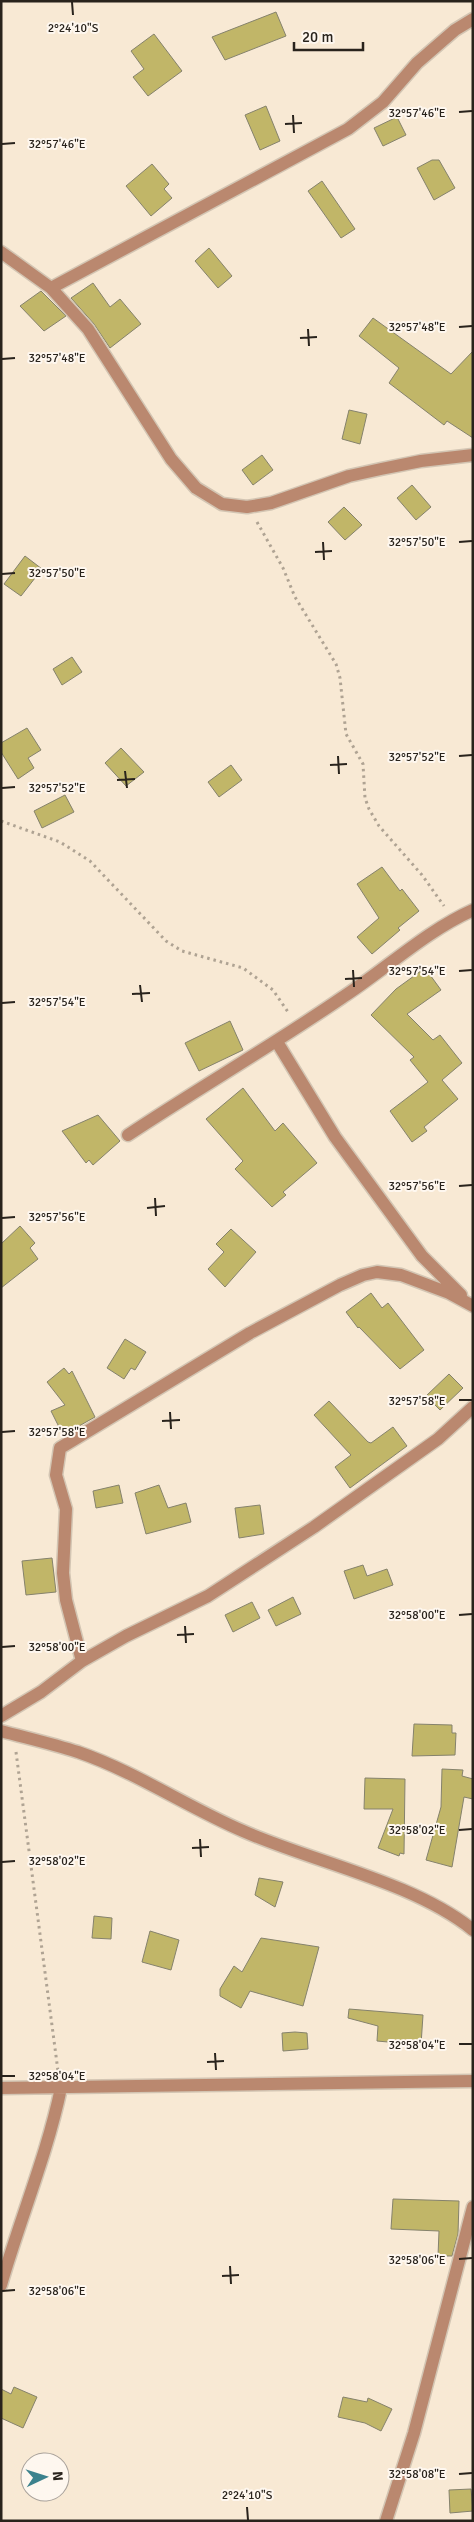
<svg xmlns="http://www.w3.org/2000/svg" width="474" height="2522" font-family="Signika,sans-serif">
<style>
.building{fill:#c1b668;stroke:#85826c}
.lines{fill:none;stroke-linecap:round;stroke-linejoin:round}
.street-casing{stroke:#d3c5b3;stroke-width:15}
.path{stroke:#afa393;stroke-width:3;stroke-dasharray:2.5 4;stroke-linecap:butt}
.street{stroke:#ba886f;stroke-width:12}
.ticks{fill:none;stroke:#29231c;stroke-width:2}
.ticks-label{font-size:12px;text-anchor:middle;fill:#29231c;stroke:#fef7ef;stroke-width:4;stroke-linejoin:round;paint-order:stroke}
</style>
<rect width="100%" height="100%" fill="#f8e9d4"/>
<!-- building -->
<path class="building" d="M276 12 286 36 225 60 212 37Z
M154 34 182 71 148 96 133 77 144 69 131 51Z
M266 106 280 141 260 150 245 115Z
M397 117 406 135 383 146 374 128Z
M432 160H439L455 188 434 200 417 168Z
M152 164 169 184 164 189 172 198 151 216 126 186Z
M322 181 355 229 341 238 308 191Z
M209 248 232 276 218 288 195 261Z
M93 283 110 307 120 299 141 324 110 348 94 324 71 298Z
M41 291 66 316 44 331 20 306Z
M373 318 451 374 473 351V438L447 421 444 425 389 383 399 368 359 336Z
M349 410 367 414 360 444 342 439Z
M262 455 273 470 253 485 242 470Z
M412 485 431 507 416 520 397 498Z
M344 507 362 525 345 540 328 522Z
M25 556 42 569 21 596 4 584Z
M72 657 82 672 62 685 53 669Z
M27 728 41 750 28 758 34 768 18 779 1 752V743Z
M121 748 144 772 126 786 105 763Z
M231 765 242 780 219 797 208 782Z
M65 795 74 812 42 828 34 811Z
M382 867 400 891 402 889 419 911 398 928 400 930 372 954 357 937 379 918 357 884Z
M425 968 441 990 407 1014 433 1040 440 1035 462 1063 442 1080 458 1099 424 1127 427 1131 412 1142 390 1111 428 1082 410 1060 414 1057 371 1015 396 989Z
M230 1021 243 1050 199 1071 185 1043Z
M243 1088 275 1131 283 1123 317 1163 283 1192 286 1195 272 1207 235 1169 243 1161 206 1119Z
M98 1115 120 1141 93 1165 89 1160 86 1163 62 1131Z
M20 1226 35 1243 30 1248 38 1259 1 1288V1244Z
M231 1229 256 1252 225 1287 208 1269 224 1252 216 1244Z
M371 1293 382 1308 388 1303 424 1350 400 1369 359 1327 358 1328 346 1312Z
M125 1339 146 1352 135 1370 131 1368 124 1379 107 1368Z
M64 1368 69 1374 72 1371 95 1417 63 1435 51 1411 65 1405 47 1382Z
M449 1374 463 1388 440 1410 426 1396Z
M329 1401 368 1442 371 1443 393 1427 407 1446 350 1488 335 1467 351 1455 314 1415Z
M119 1485 123 1503 96 1508 93 1491Z
M159 1485 168 1508 186 1503 191 1522 146 1534 135 1493Z
M260 1505 264 1534 239 1538 235 1508Z
M52 1558 56 1592 26 1595 22 1561Z
M363 1565 367 1576 387 1569 393 1585 354 1599 344 1571Z
M293 1597 301 1614 276 1626 268 1610Z
M252 1602 260 1618 233 1632 225 1615Z
M414 1724 452 1725V1733H456L455 1755 412 1756Z
M442 1769 463 1770 462 1776 473 1779V1799L464 1797 452 1867 426 1860 441 1807Z
M365 1778 405 1779 404 1854 400 1853 399 1856 378 1848 393 1809H364Z
M259 1878 283 1882 275 1907 255 1895Z
M94 1916 112 1918 111 1939 92 1938Z
M150 1931 179 1940 171 1970 142 1962Z
M261 1938 319 1947 303 2006 250 1991 241 2008 220 1996V1989L234 1966 242 1972Z
M349 2009 423 2015 421 2045 377 2041 378 2026 348 2018Z
M295 2032 307 2033 308 2049 283 2051 282 2033Z
M393 2199 459 2201 458 2234 452 2256H438L439 2231 391 2229Z
M14 2387 37 2397 23 2428 1 2418V2389L11 2394Z
M343 2397 367 2402 368 2398 392 2409 381 2431 365 2423 338 2417Z
M471 2489 473 2511 450 2513 449 2490Z"/>
<g class="lines">
<defs>
<path id="street" d="M1 252 51 288 88 329 171 459 196 488 222 504 247 507 271 503 349 476 381 469 421 461 473 455
M51 288 348 129 383 102 417 63 455 30 473 19
M277 1042 335 1137 422 1256 461 1295
M128 1135C199 1088 273 1045 343 997 386 969 426 931 473 910
M82 1661 66 1600 63 1573 66 1509 56 1475 60 1448 250 1333 340 1285 363 1275 377 1272 401 1275 449 1293 473 1306
M1 1716 41 1692 82 1661 126 1636 208 1596 314 1527 438 1439 473 1407
M1 1731C27 1738 53 1744 78 1752 136 1772 187 1807 243 1831 313 1862 414 1882 473 1930
M1 2088 473 2081
M1 2285C20 2219 47 2155 61 2088
M386 2521 414 2433 473 2207"/>
</defs>
<!-- street casing -->
<use href="#street" class="street-casing"/>
<!-- path -->
<path class="path" d="M257 522 283 568 295 597 336 664 340 678 346 734 363 764 365 798 369 809 379 826 422 875 444 906
M1 821 60 842 90 861 166 941 182 951 243 968 273 990 288 1012
M16 1752 58 2071"/>
<!-- street -->
<use href="#street" class="street"/>
</g>
<!-- ticks -->
<path class="ticks" d="M72 2 73 15M459 112 472 111M293 115 294 133M285 124 302 123M2 144 15 143M459 327 472 326M308 329 309 346M300 338 317 337M2 359 15 358M323 542 324 560M459 542 472 541M315 552 332 551M2 574 15 573M338 756 339 774M459 756 472 755M330 765 347 764M125 771 127 788M117 780 135 779M2 788 15 787M353 970 354 987M459 971 472 970M345 979 362 978M140 985 142 1002M132 994 150 993M2 1003 15 1002M459 1186 472 1185M155 1198 156 1216M147 1208 165 1206M2 1218 15 1217M459 1400H472M170 1412 171 1429M162 1421 180 1420M2 1432 15 1431M459 1615 472 1614M185 1626 186 1643M177 1635 194 1634M2 1647 15 1646M459 1830 472 1829M200 1839 201 1857M192 1848 209 1847M2 1862 15 1861M459 2044H472M215 2053 216 2070M207 2062 224 2061M2 2076H15M459 2259 472 2258M230 2266 231 2284M222 2276 239 2275M2 2291 15 2290M459 2474 472 2473M247 2507 248 2520"/>
<g class="ticks-label">
<text x="73" y="32">2°24'10"S</text>
<text x="417" y="117">32°57'46"E</text>
<text x="57" y="148">32°57'46"E</text>
<text x="417" y="331">32°57'48"E</text>
<text x="57" y="362">32°57'48"E</text>
<text x="417" y="546">32°57'50"E</text>
<text x="57" y="577">32°57'50"E</text>
<text x="417" y="761">32°57'52"E</text>
<text x="57" y="792">32°57'52"E</text>
<text x="417" y="975">32°57'54"E</text>
<text x="57" y="1006">32°57'54"E</text>
<text x="417" y="1190">32°57'56"E</text>
<text x="57" y="1221">32°57'56"E</text>
<text x="417" y="1405">32°57'58"E</text>
<text x="57" y="1436">32°57'58"E</text>
<text x="417" y="1619">32°58'00"E</text>
<text x="57" y="1651">32°58'00"E</text>
<text x="417" y="1834">32°58'02"E</text>
<text x="57" y="1865">32°58'02"E</text>
<text x="417" y="2049">32°58'04"E</text>
<text x="57" y="2080">32°58'04"E</text>
<text x="417" y="2264">32°58'06"E</text>
<text x="57" y="2295">32°58'06"E</text>
<text x="417" y="2478">32°58'08"E</text>
<text x="247" y="2499">2°24'10"S</text>
</g>
<!-- border -->
<rect width="474" height="2522" fill="none" stroke="#29231c" stroke-width="5"/>
<!-- north arrow -->
<g transform="translate(45 2477) rotate(86)"><circle r="24" fill="#fef7ef" stroke="#a9a29b"/>
<path d="M0-4L9 19L0 12L-9 19Z" fill="#3c828d"/>
<text y="-8" font-size="14" font-weight="bold" text-anchor="middle" fill="#29231c">N</text>
</g>
<!-- scale -->
<path d="M294 42v8h69v-8" fill="none" stroke="#29231c" stroke-width="2.5"/>
<text x="302" y="42" font-size="15" fill="#29231c" stroke="#fef7ef" stroke-width="4" paint-order="stroke">20 m</text>
</svg>
